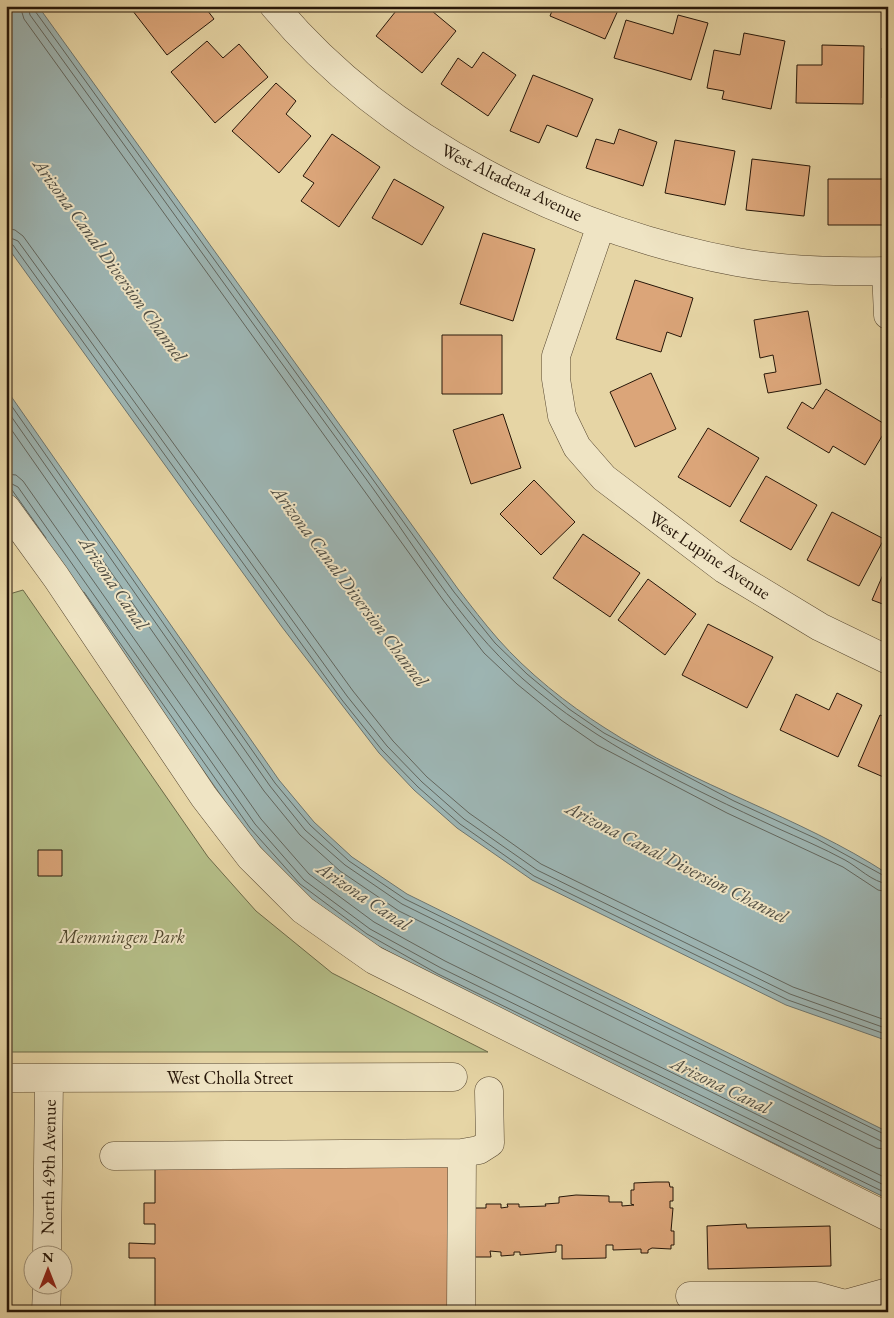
<svg xmlns="http://www.w3.org/2000/svg" width="894" height="1318" font-family="'EB Garamond',serif">
<style>
.green{fill:#b4bd87;stroke:#6d6a48}
.water{fill:#9db5b3;stroke:#6d756f}
.lines{fill:none;stroke-linecap:round;stroke-linejoin:round}
.shore{stroke:#62665e;stroke-width:1}
.building{fill:#dba579;stroke:#261608}
.minor-casing{stroke:#56462f;stroke-width:29}
.minor{stroke:#efe4c4;stroke-width:28}
.labels{text-anchor:middle;dominant-baseline:central;stroke-width:4;stroke-linejoin:round;paint-order:stroke}
.street-label{font-size:18px;fill:#261608;stroke:#efe4c4}
.park-label{font-size:18px;font-style:italic;fill:#51482e;stroke:#efe4c4}
.water-label{font-size:19px;font-style:italic;fill:#504e44;stroke:#efe4c4}
</style>
<rect width="100%" height="100%" fill="#e6d5a5"/>
<filter id="stains"><feTurbulence type="fractalNoise" baseFrequency=".004" numOctaves="4"/><feColorMatrix values="0 0 0 0 .2 0 0 0 0 .09 0 0 0 0 .02 0 0 0 .5 -.17"/></filter>
<radialGradient id="worn" r=".72"><stop offset=".6" stop-color="#630" stop-opacity="0"/><stop offset="1" stop-color="#630" stop-opacity=".3"/></radialGradient>
<!-- green -->
<path class="green" d="M23 590 208 857 256 911 332 973 488 1052H6V595Z"/>
<!-- water -->
<path class="water" d="M6 6H38L458 589C471 606 484 623 498 639 528 673 567 704 605 728 694 786 799 816 888 874V1041L786 1005 532 880 457 828 414 790 379 753 282 627 6 245Z
M6 389 279 780 314 822 352 857 407 894 888 1132V1199L436 978 364 938 297 888 246 831 6 490Z"/>
<g class="lines">
<!-- shore -->
<path class="shore" d="M20 6 24 19 443 600 484 653 517 684 561 720 597 745 727 813 843 867 878 890 888 892
M28 6 30 15C141 167 250 321 361 472 413 542 457 621 523 679 598 745 687 786 777 828 799 838 823 848 845 860 858 867 872 882 888 884
M34 6 35 11 454 592 495 643 527 674 569 709 604 733 734 801 817 839 888 878
M6 228 15 230 23 236 353 691 393 741 427 777 469 813 541 864 793 987 888 1021
M6 236 18 241 347 696 387 746 422 782 464 819 537 870 790 994 888 1029
M6 242 13 245 342 700 382 750 418 787 460 824 534 876 788 1000 888 1035
M6 398 275 783 310 825 349 861 405 899 888 1136
M6 409 270 786 305 830 345 865 402 904 881 1141 888 1143
M6 422 264 791 300 835 340 871 399 911 877 1148 888 1150
M6 474 16 475 23 481 261 819 309 874 374 922 445 961 888 1179
M6 481 18 487 255 824 304 880 370 929 441 968 888 1187
M6 488 12 490 46 538
M84 592 250 828 300 884 367 934 438 974 888 1194"/>
</g>
<!-- building -->
<path class="building" d="M129 6H204L214 19 167 55Z
M400 6H426L456 31 422 73 376 36Z
M554 6H620L605 39 550 16Z
M678 15 708 23 691 80 614 58 626 20 673 34Z
M744 33 785 41 771 109 722 99 724 91 707 88 714 50 740 55Z
M207 41 223 58 239 44 268 77 215 123 171 72Z
M822 45 864 46 863 104 796 103 797 65H822Z
M882 48H888V98H882Z
M483 52 516 75 488 116 441 84 458 58 472 68Z
M533 75 593 99 577 137 547 125 539 143 510 131Z
M276 83 296 101 286 114 311 136 279 173 232 131Z
M619 129 657 142 643 186 586 168 596 139 614 144Z
M332 134 380 167 339 227 301 201 314 183 303 176Z
M675 140 735 151 725 205 665 193Z
M752 159 810 166 804 216 746 210Z
M394 179 444 207 422 245 372 218Z
M828 179H888V225H828Z
M483 233 535 249 513 321 460 304Z
M635 280 693 298 681 337 667 332 661 352 616 339Z
M808 311 821 384 768 393 764 374 776 372 773 355 760 358 754 320Z
M442 335H502V394H442Z
M651 373 676 429 635 447 610 392Z
M826 389 888 426 865 465 833 446 829 453 787 428 802 402 813 409Z
M503 414 521 468 471 484 453 430Z
M708 428 759 458 730 507 678 477Z
M766 476 817 505 791 550 740 521Z
M534 480 575 522 541 555 500 514Z
M832 512 884 539 859 586 807 560Z
M583 534 640 573 610 617 553 578Z
M888 563V606L872 600Z
M648 579 696 614 665 655 618 620Z
M708 624 773 657 747 708 682 675Z
M837 693 862 705 838 757 780 730 796 694 829 710Z
M880 715 888 718V779L858 766Z
M38 850H62V876H38Z
M155 1160 454 1161V1312H155V1258H129V1243L155 1244V1224H144V1203H155Z
M656 1182H669L670 1187H673V1201H670V1208H673L671 1231H674V1245H671V1249L652 1248 648 1250V1253H641V1249L613 1250V1245H606V1258L562 1259V1245H556V1252L520 1255V1252H514V1255L501 1256V1252L490 1251 491 1257H475L474 1208H486V1204H501V1208L508 1207 507 1204H519V1207L546 1206 545 1204 559 1203V1197L576 1195 609 1196V1202H622V1206L634 1205 631 1204V1190H634V1183Z
M746 1224 747 1228 830 1226 831 1266 708 1269 707 1226Z"/>
<g class="lines">
<defs>
<path id="minor" d="M274 6C387 141 566 230 737 262 786 271 839 272 888 271
M601 225 556 356V379L562 416 577 447 604 478 724 569 820 627 888 660
M886 271 888 315
M6 508 56 577 204 797 250 857 303 910 374 960 888 1217
M6 1078 453 1077
M114 1156 462 1153 479 1150 490 1143 489 1091
M47 1256 49 1078
M690 1296H816L845 1304 850 1312
M845 1304 888 1292
M46 1312 47 1286
M461 1312 462 1153"/>
</defs>
<!-- minor casing -->
<use href="#minor" class="minor-casing"/>
<!-- minor -->
<use href="#minor" class="minor"/>
</g>
<g class="labels">
<!-- street labels -->
<g class="street-label">
<text transform="translate(512 182) rotate(26)">West Altadena Avenue</text>
<text transform="translate(710 555) rotate(34)">West Lupine Avenue</text>
<text x="230" y="1077">West Cholla Street</text>
<text transform="translate(48 1167) rotate(-89)">North 49th Avenue</text>
</g>
<!-- park labels -->
<g class="park-label">
<text x="122" y="936">Memmingen Park</text>
</g>
<!-- water labels -->
<g class="water-label">
<text transform="translate(110 260) rotate(54)">Arizona Canal Diversion Channel</text>
<text transform="translate(114 583) rotate(56)">Arizona Canal</text>
<text transform="translate(350 586) rotate(53)">Arizona Canal Diversion Channel</text>
<text transform="translate(677 862) rotate(27)">Arizona Canal Diversion Channel</text>
<text transform="translate(364 896) rotate(34)">Arizona Canal</text>
<text transform="translate(721 1085) rotate(26)">Arizona Canal</text>
</g>
</g>
<!-- margin -->
<rect width="894" height="1318" fill="none" stroke="#e6d5a5" stroke-width="25"/>
<rect x="8" y="8" width="879" height="1303" fill="none" stroke="#261608" stroke-width="2.5"/>
<rect x="12" y="12" width="869" height="1293" fill="none" stroke="#261608"/>
<!-- north arrow -->
<g transform="translate(48 1270)"><circle r="24" fill="#efe4c4" stroke="#9f9279"/>
<path d="M0-4L9 19L0 12L-9 19Z" fill="#8f2418"/>
<text y="-8" font-size="14" font-weight="bold" text-anchor="middle" fill="#261608">N</text>
</g>
<rect width="100%" height="100%" filter="url(#stains)"/>
<rect width="100%" height="100%" fill="url(#worn)"/>
</svg>
